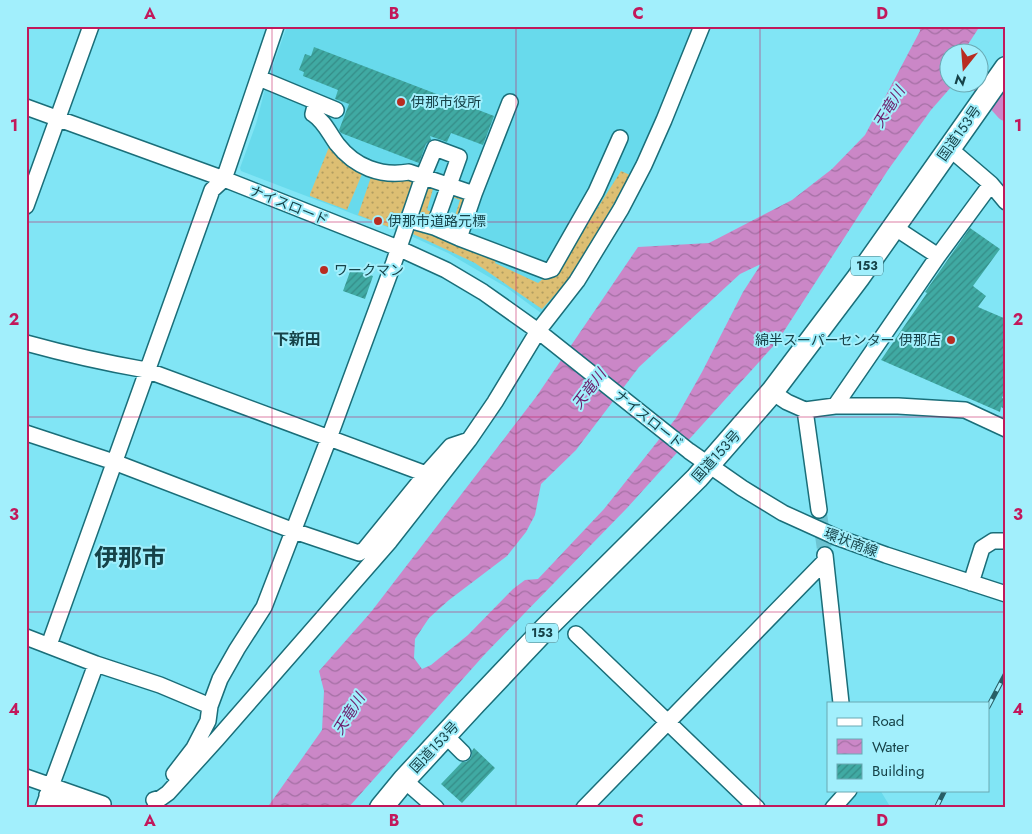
<svg xmlns="http://www.w3.org/2000/svg" width="1032" height="834" font-family="Jost,'Noto Sans JP',sans-serif">
<style>
.built{fill:#68daec}
.grass{fill:url(#grass-dots)}
.water{fill:url(#water-waves);fill-rule:evenodd}
.lines{fill:none;stroke-linecap:round;stroke-linejoin:round}
.river{stroke:#cb87c7;stroke-width:19}
.building{fill:url(#building-hatch)}
.minor-tunnel{stroke:#6cc4d2;stroke-width:15;stroke-dasharray:15 8;stroke-linecap:butt}
.minor-casing{stroke:#1a6e79;stroke-width:18}
.highway-casing{stroke:#1a6e79;stroke-width:25}
.minor{stroke:#fff;stroke-width:15}
.highway{stroke:#fff;stroke-width:22}
.rail-casing{stroke:#285d65;stroke-width:5}
.rail{stroke:#a2effc;stroke-width:3;stroke-dasharray:9;stroke-linecap:butt}
.grid{fill:none;stroke:#c2185b;stroke-width:1;stroke-opacity:0.55}
.poi-dot{fill:#b92c21;stroke:#a2effc;stroke-width:2}
.labels{text-anchor:middle;dominant-baseline:central;stroke-width:4;stroke-linejoin:round;paint-order:stroke}
.shield{fill:#a2effc;stroke:#40767e;stroke-width:1}
.shield-label{font-size:12px;font-weight:bold;fill:#164248}
.poi-label{font-size:14px;fill:#164248;stroke:#a2effc;text-anchor:start}
.street-label{font-size:14px;fill:#164248;stroke:#a2effc}
.water-label{font-size:15px;font-style:italic;fill:#6d1c6b;stroke:#a2effc}
.quarter-label{font-size:16px;font-weight:bold;fill:#164248;stroke:#a2effc}
.town-label{font-size:24px;font-weight:bold;fill:#164248;stroke:#a2effc}
.neatline{fill:none;stroke:#c2185b;stroke-width:2}
.grid-label{font-size:16px;text-anchor:middle;font-weight:bold;fill:#c2185b}
</style>
<defs>
<pattern id="grass-dots" width="8" height="8" patternUnits="userSpaceOnUse" patternTransform="scale(1.25)"><rect width="8" height="8" fill="#ddbf73"/><path d="M2 2h.1M6 6h.1" fill="none" stroke="#b29d60" stroke-width="1.8" stroke-linecap="round"/></pattern>
<pattern id="water-waves" width="16" height="10" patternUnits="userSpaceOnUse" patternTransform="scale(1.25)"><rect width="16" height="10" fill="#cb87c7"/><path d="M0 5q4-4 8 0t8 0" fill="none" stroke="#a470a4"/></pattern>
<pattern id="building-hatch" width="6" height="6" patternUnits="userSpaceOnUse" patternTransform="scale(1.25)"><rect width="6" height="6" fill="#40aaa3"/><path d="M-1 1l2-2M0 6l6-6M5 7l2-2" fill="none" stroke="#358c87"/></pattern>
</defs>
<rect width="100%" height="100%" fill="#81e5f5"/>
<!-- built -->
<path class="built" d="M287 26H697L664 108 613 213 545 316 506 287 448 253 411 236 241 171 240 168 256 124 266 85Z
M855 790H880L891 808H839Z"/>
<!-- grass -->
<path class="grass" d="M329 147 342 161 362 174 347 210 310 196V194Z
M621 171 630 175 573 275 542 309 475 263 413 234 416 227 497 258 495 263 538 283 545 277 557 272Z
M371 177 392 181 411 179 414 183 394 229 358 215Z
M430 183 442 187 440 191 433 189 427 210 432 212 431 217 419 213Z
M454 191 466 195 454 226 443 223 446 214 455 216 460 200 452 197Z"/>
<!-- water -->
<path class="water" d="M919 26H980L963 52H950V82L952 83V86L931 110 888 170 777 342 627 508 485 654 348 808H267L322 730 324 691 319 671 371 612 536 397 638 247 709 243 792 200 832 169 865 135 920 31ZM761 264 743 292 702 372 676 418 604 509 538 579 525 580 513 589 468 635 431 665 422 669 414 658 415 639 429 618 449 600 507 556 526 532 535 515 541 484 576 450 639 367 740 274Z"/>
<g class="lines">
<!-- river -->
<path class="river" d="M979 82 1006 112"/>
</g>
<!-- building -->
<path class="building" d="M314 47 494 116 483 145 451 133 447 142 430 136 431 140 426 144 419 163 341 133 339 130 349 104 335 99 338 90 303 76 304 72 299 70 305 54 311 56Z
M970 228 1000 249 973 286 986 296 978 307 1006 319V389L1002 398 1006 399V401L1003 408 1001 407 1000 412 881 360 927 293 925 292Z
M351 269 373 276 365 299 343 291Z
M474 748 495 768 462 803 441 784 462 762H466L470 759 472 755V751Z"/>
<g class="lines">
<!-- minor-tunnel -->
<path class="minor-tunnel" d="M819 510 825 553"/>
<defs>
<path id="minor" d="M259 78 336 110
M316 102 313 114C324 121 329 133 337 144 355 167 381 177 409 172L474 194
M26 107 224 179 398 248 446 270 483 292 538 331 689 451 742 488 783 513 836 537 886 555 1006 594
M949 148 991 184 1006 202
M26 206 91 26
M409 220 434 227 459 238 546 271 552 269 596 192 620 138
M894 227 938 256
M459 238 474 194 510 102
M26 343C66 354 106 363 146 370L426 474 451 446 469 440
M772 392 787 402 805 410 819 510
M835 406 938 256 991 184
M805 410 835 406H898L965 410 1006 429
M26 433 114 462 294 531 359 553 365 549 426 474
M825 555 841 703
M971 583 982 548 993 541H1006
M576 634 757 808
M26 637 96 664 160 685 210 706
M49 645 212 190 224 179 276 26
M445 735 463 753
M174 774 194 748 208 721 210 706 220 679 237 649 264 607 329 438 394 262 423 177 435 148 459 157 434 227
M26 777 103 804
M404 780 436 808
M47 795 80 808
M154 800 161 798 168 793 217 739 390 541 469 440 495 402 538 331 577 281 621 209 644 165 664 120 702 26
M43 808 96 664
M584 808 825 561
M833 808 849 790"/>
<path id="highway" d="M381 808 404 780 474 704 546 628 697 478 772 392 858 278 1006 68"/>
</defs>
<!-- minor casing -->
<use href="#minor" class="minor-casing"/>
<!-- highway casing -->
<use href="#highway" class="highway-casing"/>
<!-- minor -->
<use href="#minor" class="minor"/>
<!-- highway -->
<use href="#highway" class="highway"/>
<defs>
<path id="rail" d="M988 707 1006 673
M936 808 945 790"/>
</defs>
<!-- rail casing -->
<use href="#rail" class="rail-casing"/>
<!-- rail -->
<use href="#rail" class="rail"/>
</g>
<!-- grid -->
<path class="grid" d="M272 26V808M516 26V808M760 26V808M26 222H1006M26 417H1006M26 612H1006"/>
<!-- markers -->
<g class="poi-dot">
<circle cx="401" cy="102" r="5"/>
<circle cx="378" cy="221" r="5"/>
<circle cx="324" cy="270" r="5"/>
<circle cx="951" cy="340" r="5"/>
</g>
<g class="labels">
<!-- shield labels -->
<g class="shield">
<rect x="851" y="256.5" width="32" height="19" rx="4"/>
<rect x="526" y="623.5" width="32" height="19" rx="4"/>
</g>
<g class="shield-label">
<text x="867" y="266">153</text>
<text x="542" y="633">153</text>
</g>
<!-- poi labels -->
<g class="poi-label">
<text x="411" y="102">伊那市役所</text>
<text x="388" y="221">伊那市道路元標</text>
<text x="334" y="270">ワークマン</text>
<text x="941" y="340" text-anchor="end">綿半スーパーセンター 伊那店</text>
</g>
<!-- street labels -->
<g class="street-label">
<text transform="translate(959 133) rotate(-55)">国道153号</text>
<text transform="translate(289 205) rotate(22)">ナイスロード</text>
<text transform="translate(649 419) rotate(39)">ナイスロード</text>
<text transform="translate(716 456) rotate(-48)">国道153号</text>
<text transform="translate(851 542) rotate(21)">環状南線</text>
<text transform="translate(434 747) rotate(-47)">国道153号</text>
</g>
<!-- water labels -->
<g class="water-label">
<text transform="translate(889 107) rotate(-58)">天竜川</text>
<text transform="translate(589 389) rotate(-53)">天竜川</text>
<text transform="translate(349 714) rotate(-58)">天竜川</text>
</g>
<!-- quarter labels -->
<g class="quarter-label">
<text x="297" y="339">下新田</text>
</g>
<!-- town labels -->
<g class="town-label">
<text x="130" y="557">伊那市</text>
</g>
</g>
<!-- border -->
<rect width="1032" height="834" fill="none" stroke="#a2effc" stroke-width="55"/>
<!-- legend -->
<rect x="827" y="702" width="162" height="90" fill="#a2effc" stroke="#6aaab4"/>
<rect x="837" y="718" width="25" height="8" fill="#ffffff" stroke="#6aaab4"/>
<text x="872" y="726" font-size="15" fill="#164248">Road</text>
<rect x="837" y="739" width="25" height="15" fill="url(#water-waves)" stroke="#6aaab4"/>
<text x="872" y="752" font-size="15" fill="#164248">Water</text>
<rect x="837" y="764" width="25" height="15" fill="url(#building-hatch)" stroke="#6aaab4"/>
<text x="872" y="776" font-size="15" fill="#164248">Building</text>
<!-- north arrow -->
<g transform="translate(964 68) rotate(197)"><circle r="24" fill="#a2effc" stroke="#6aaab4"/>
<path d="M0-4L9 19L0 12L-9 19Z" fill="#b92c21"/>
<text y="-8" font-size="14" font-weight="bold" text-anchor="middle" fill="#164248">N</text>
</g>
<rect x="28" y="28" width="976" height="778" class="neatline"/>
<g class="grid-label">
<text x="150" y="19">A</text>
<text x="394" y="19">B</text>
<text x="638" y="19">C</text>
<text x="882" y="19">D</text>
<text x="14" y="131">1</text>
<text x="1018" y="131">1</text>
<text x="14" y="325">2</text>
<text x="1018" y="325">2</text>
<text x="14" y="520">3</text>
<text x="1018" y="520">3</text>
<text x="14" y="715">4</text>
<text x="1018" y="715">4</text>
<text x="150" y="826">A</text>
<text x="394" y="826">B</text>
<text x="638" y="826">C</text>
<text x="882" y="826">D</text>
</g>
</svg>
